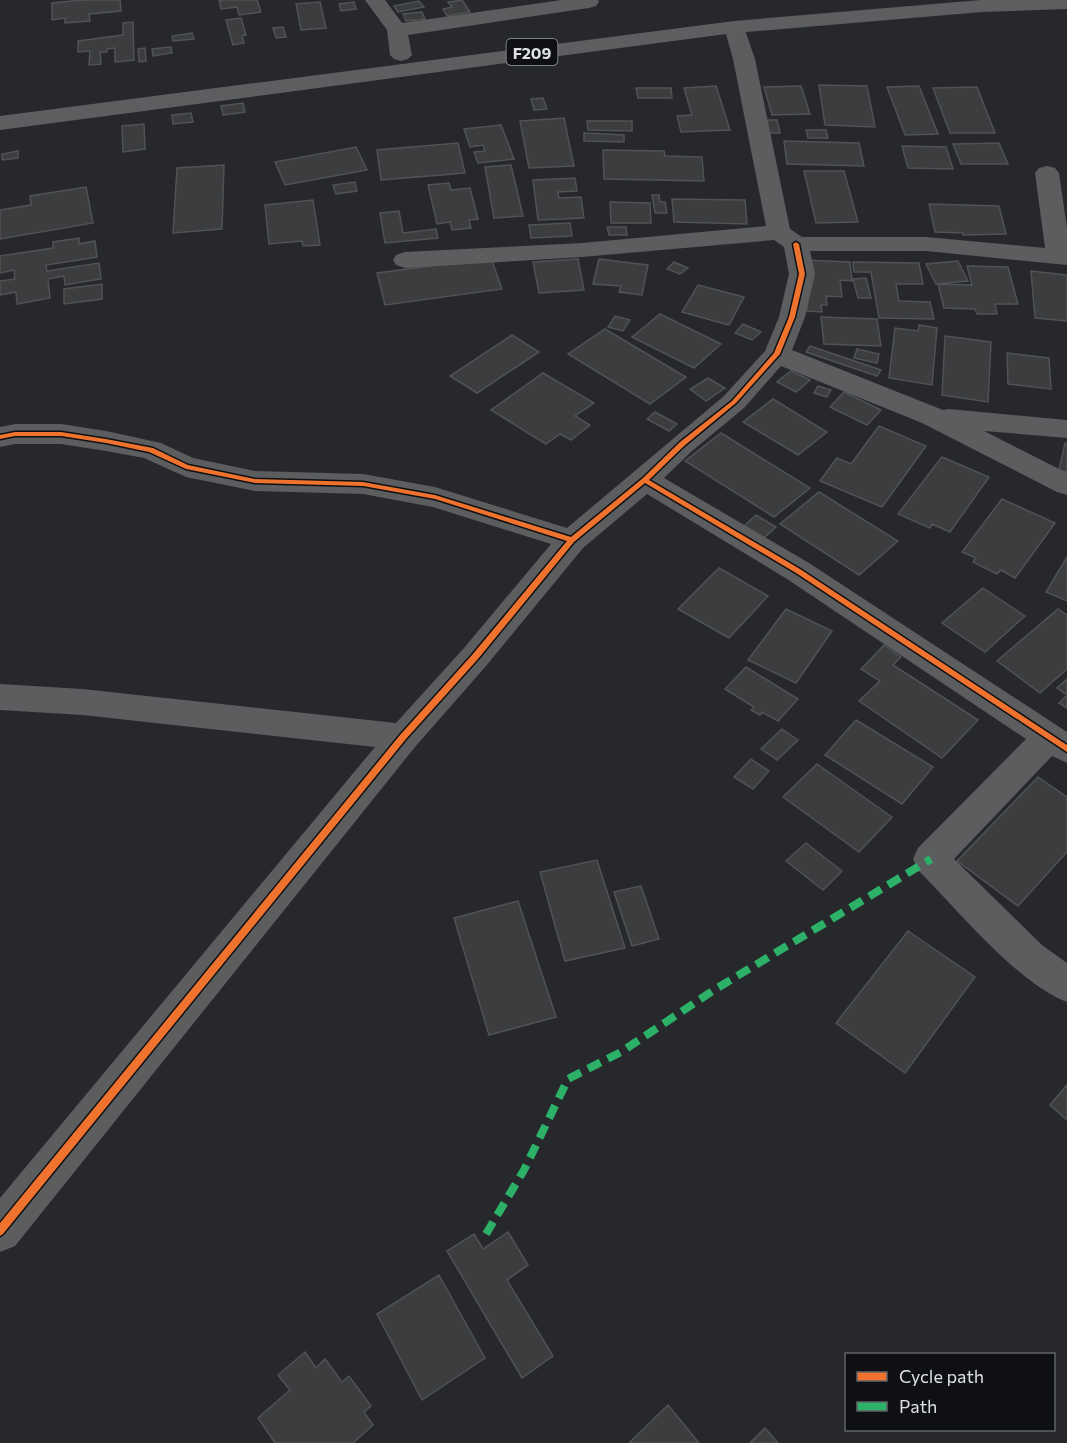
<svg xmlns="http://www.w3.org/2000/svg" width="1067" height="1443" font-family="Commissioner,sans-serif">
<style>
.building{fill:#3b3d3f;stroke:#505254;stroke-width:1.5}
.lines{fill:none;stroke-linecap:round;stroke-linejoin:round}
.minor{fill:#5c5d5e;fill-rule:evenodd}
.major{fill:#5d5e60;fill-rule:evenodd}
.quiet{stroke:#2db169;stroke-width:8;stroke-dasharray:14 8;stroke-linecap:butt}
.cycleway-casing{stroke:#0e1013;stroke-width:3}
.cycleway{fill:#ef722f;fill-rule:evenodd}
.labels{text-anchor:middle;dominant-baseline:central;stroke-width:6;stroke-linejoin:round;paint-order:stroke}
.shield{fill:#0e1013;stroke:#a0a2a6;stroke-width:1.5}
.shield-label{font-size:16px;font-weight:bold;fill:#dee0e5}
</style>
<rect width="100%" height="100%" fill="#26282b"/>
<!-- building -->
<path class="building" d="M83 0H120L121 11 89 14 90 21 65 23V18L52 20V3Z
M219 0H257L261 12 239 15 237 7 221 9Z
M462 0 470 12 447 16 443 9 452 7 448 2Z
M419 1 424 7 398 12 394 6Z
M320 2 326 28 301 30 296 4Z
M354 2 356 9 341 11 339 4Z
M422 12 425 19 406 21 403 14Z
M241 18 246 35 242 36 244 43 233 45 226 20Z
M133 22 134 60 115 62V48L107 49V52H100L101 64 89 65 90 51 78 52V41L123 35V23Z
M283 27 286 37 276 38 273 28Z
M192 33 194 39 173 41 172 36Z
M171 47 172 53 153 56 152 49Z
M145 48 146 61 139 62 138 49Z
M819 85 867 86 875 127 825 125Z
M716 86 730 130 681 132 677 116 692 115 684 88Z
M801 86 810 114 772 115 764 87Z
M919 86 938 134 905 135 887 87Z
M977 87 995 133H950L933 88Z
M636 88H671L672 98H638Z
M543 98 547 109 534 110 531 99Z
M243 103 245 112 223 115 221 106Z
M191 113 193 122 173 124 172 115Z
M564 118 574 166 529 168 520 121Z
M764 120H777L780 133H766Z
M587 121H632V131L588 130Z
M144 124 145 149 123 152 122 126Z
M501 125 514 159 478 163 474 152 485 151 483 145 470 147 464 129Z
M806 130H826L828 138H808Z
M584 133 624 135V142L584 141Z
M784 141 859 143 864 166 787 164Z
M458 143 465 173 381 180 377 150Z
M999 143 1008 164H961L953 144Z
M902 146 946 147 953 169 908 168Z
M356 147 367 170 285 185 275 162Z
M603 150 664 151 665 156 702 157 704 181 604 179Z
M18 151V158L2 160V154Z
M224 165 222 229 173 233 177 168Z
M511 165 523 216 494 218 485 167Z
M804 171H844L858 222 816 223Z
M575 178 577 191 558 192 559 198 581 197 584 218 538 220 533 180Z
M355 182 357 191 336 194 333 185Z
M449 183 451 190 470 188 478 219 469 220 471 228 452 230 450 222 437 224 428 185Z
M86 187 93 223 0 239V210L31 205 30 196Z
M652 195H659L660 202H665L667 213H655Z
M672 199 745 200 747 224 674 222Z
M313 200 320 245 303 246 302 241 269 244 265 205Z
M610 202 650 203 651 223H611Z
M929 204 999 206 1006 234 963 235V233L935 232Z
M399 211 403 233 436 229 438 238 385 243 380 213Z
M570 223 572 236 531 238 529 225Z
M607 227H626L627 235H609Z
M79 238V244L95 241 97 257 46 265 47 271 99 263 101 279 65 285 64 276 48 279 50 298 17 304 16 292 0 295V281L15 279 14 270 0 273V256L53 248V242Z
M491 258 502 289 385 305 377 273Z
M578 259 584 290 539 293 533 262Z
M599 259 648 265 642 295 619 292 621 286 593 284Z
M803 260 850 262 852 281 840 280 842 297 826 296 827 305H821L822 312 807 311Z
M958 261 968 281 936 284 926 264Z
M674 262 688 268 680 274 667 269Z
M853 262 919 263 923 284H896L899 301 930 302 934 319 879 318 871 272H854Z
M967 266 1008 267 1018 304H995L997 314H977L975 309 944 308 938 284 972 285Z
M1031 271 1067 275V321L1035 318Z
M866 278 871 298H858L853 279Z
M102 284V299L64 304V289Z
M698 285 744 297 729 325 682 312Z
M660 314 721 344 694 368 632 337Z
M615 316 630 320 623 331 608 327Z
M821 317 877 319 881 346 824 344Z
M743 324 761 332 752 340 735 333Z
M919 325 937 328 932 385 889 378 895 328 918 331Z
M605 329 686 377 650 404 568 354Z
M512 335 539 352 477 393 450 376Z
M945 336 991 342 988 402 942 395Z
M810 346 881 370 877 376 806 352Z
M857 349 879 354 877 363 854 358Z
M1007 353 1049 358 1051 389 1008 384Z
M791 371 810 380 796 392 777 382Z
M543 373 594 403 575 416 590 425 571 440 560 434 546 444 491 410Z
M708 378 725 388 706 401 690 389Z
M818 386 831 390 827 397 814 393Z
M844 392 881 410 867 425 830 407Z
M773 399 827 432 798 455 743 422Z
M655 412 677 424 669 431 647 419Z
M879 426 926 446 882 507 820 481 837 458 851 464Z
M721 433 810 488 774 517 685 461Z
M1065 443 1067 444V472L1059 470Z
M942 457 989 477 950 532 932 524 930 528 898 514Z
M819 492 898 541 859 575 780 524Z
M1002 499 1055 523 1015 578 1001 570 997 574 973 562 976 558 962 552Z
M756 515 776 527 764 538 744 526Z
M1067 557V601L1046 592Z
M719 568 768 596 729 638 678 609Z
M983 588 1025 616 985 652 942 623Z
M786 609 832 631 796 683 748 660Z
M1058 609 1067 615V669L1040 693 997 661Z
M884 645 901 657 893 665 978 720 942 758 859 701 880 681 861 669Z
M746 667 798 699 778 721 762 712 760 715 751 710 754 707 725 689Z
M1067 679V708L1059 703 1067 695 1057 688Z
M856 720 933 767 902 804 825 755Z
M782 729 798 740 777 760 761 749Z
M751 759 769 771 753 789 734 777Z
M817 764 892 817 859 852 783 797Z
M1038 777 1067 797V852L1018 906 957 861Z
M806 843 842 871 823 890 786 861Z
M597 860 625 948 565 961 540 872Z
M641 886 659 939 632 946 614 892Z
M518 901 556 1017 489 1035 454 918Z
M908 931 975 977 905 1073 836 1023Z
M1067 1085V1120L1050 1105Z
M508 1232 528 1265 507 1280 553 1356 522 1378 447 1251 474 1234 483 1249Z
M439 1275 485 1358 422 1400 377 1314Z
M305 1352 316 1368 325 1359 342 1382 349 1376 371 1406 364 1412 373 1425 353 1443H275L258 1418 290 1390 278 1375Z
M668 1405 699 1443H629Z
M765 1428 778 1443H750Z"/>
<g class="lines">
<!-- minor -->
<path class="minor" d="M365 0H385L402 23 561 0H598L599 2 596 6 589 8 408 35 412 55 408 59 401 61 394 59 390 55 387 30Z
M734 21 741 23 744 27 755 59 790 229 802 237H926L1045 248 1035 173 1039 168 1047 166 1055 168 1059 173 1067 228V265L926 251H810L815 274 805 317 792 350 943 410 949 409 1067 420V438L984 431 1067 473V495L1057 492 922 423 781 366 744 408 692 451 664 478 809 563 1067 732V763L1052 756 954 859 1042 945 1067 963V1002C1018 984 957 909 918 870L913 859 918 848 1026 739 787 579 647 494 583 548 486 666 415 747 15 1246 0 1252V1198L375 747 82 715 0 710V684L82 689 396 723 464 648 551 544 433 507 363 494 255 491 186 477 144 458 106 451 61 444H15L0 447V427L15 424H61L106 431 161 443 193 458 255 471 363 474 435 487 567 528 724 396 765 351 779 317 789 274 784 247 774 240 582 257 405 268 396 265 393 260 396 255 405 252 582 243 766 226 733 59 724 27 727 23Z"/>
<!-- major -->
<path class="major" d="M981 0H1067V9L982 12 734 33 0 130V116L734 21Z"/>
<!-- quiet -->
<path class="quiet" d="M486 1234 524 1170 568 1079 621 1052 714 990 931 859"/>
<defs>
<path id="cycleway" d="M796 242 799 244 805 274 795 317 780 354 736 403 684 446 649 480 800 569 1067 745V752L796 573 645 483 574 542 478 659 406 739 3 1234 0 1236V1223L400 735 472 655 567 541 435 499 363 486 255 483 186 469 149 452 106 443 61 436H15L0 439V435L15 432H61L106 439 153 448 188 465 255 479 363 482 435 495 571 537 643 478 680 442 732 401 774 353 789 317 799 274 793 244Z"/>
</defs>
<!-- cycleway casing -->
<use href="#cycleway" class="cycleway-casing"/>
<!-- cycleway -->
<use href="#cycleway" class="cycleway"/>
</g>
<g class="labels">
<!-- shield labels -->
<rect class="shield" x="506.5" y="39" width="51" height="26" rx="4.5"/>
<g class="shield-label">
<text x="532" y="52">F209</text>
</g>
</g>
<!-- legend -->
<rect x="845" y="1353" width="210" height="78" fill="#0e1013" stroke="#616367" stroke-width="1.5"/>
<rect x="857" y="1372" width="30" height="9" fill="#ef722f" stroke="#616367" stroke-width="1.5"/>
<text x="899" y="1383" font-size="18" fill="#dee0e5">Cycle path</text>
<rect x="857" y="1402" width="30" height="9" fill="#2db169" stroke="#616367" stroke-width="1.5"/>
<text x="899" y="1413" font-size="18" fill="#dee0e5">Path</text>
</svg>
